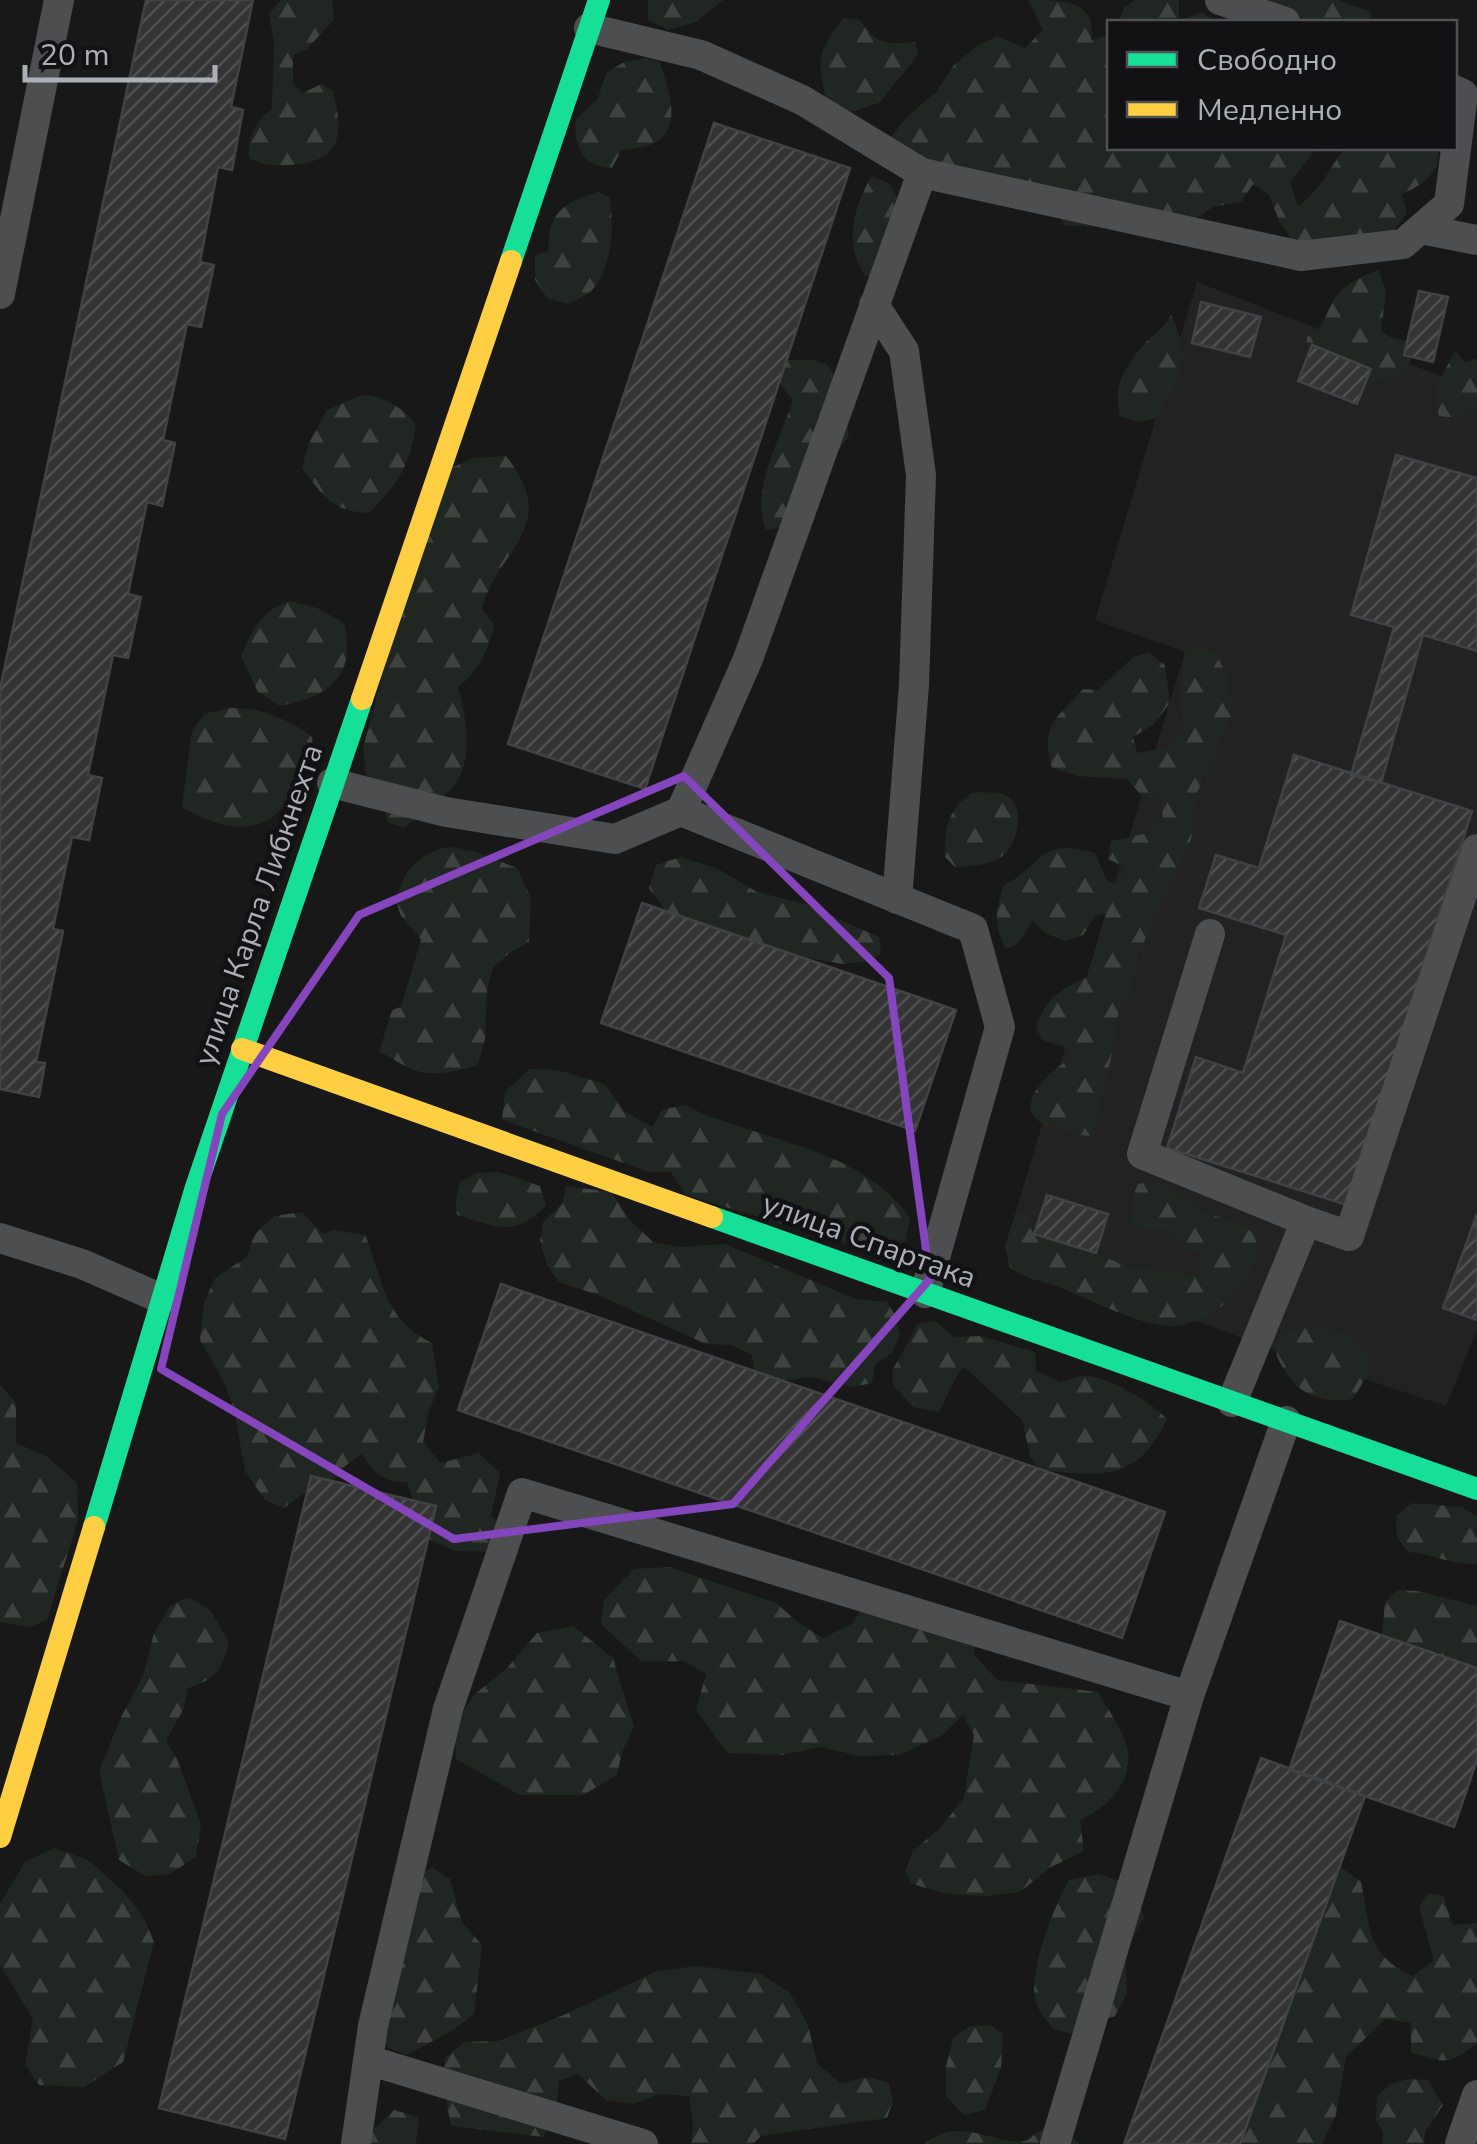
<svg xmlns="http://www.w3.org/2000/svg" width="1477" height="2144" font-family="'Nunito Sans',sans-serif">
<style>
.built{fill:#222223}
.forest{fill:url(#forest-firs)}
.building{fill:url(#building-hatch);stroke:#414244;stroke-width:2.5}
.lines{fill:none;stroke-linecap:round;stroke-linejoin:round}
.lane{stroke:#4d4e50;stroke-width:30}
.fast{stroke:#16e098;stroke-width:22}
.slow{stroke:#ffcf43;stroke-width:22}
.marked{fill:none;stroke:#8546bd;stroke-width:8;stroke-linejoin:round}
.labels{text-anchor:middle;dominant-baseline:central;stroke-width:9;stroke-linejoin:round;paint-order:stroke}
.street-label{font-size:30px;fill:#abb0b7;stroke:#121214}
</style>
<defs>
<pattern id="forest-firs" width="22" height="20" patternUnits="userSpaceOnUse" patternTransform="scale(2.5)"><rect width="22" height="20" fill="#202621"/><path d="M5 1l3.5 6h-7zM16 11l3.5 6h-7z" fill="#3e433f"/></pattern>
<pattern id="building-hatch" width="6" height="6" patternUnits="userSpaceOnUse" patternTransform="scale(2.5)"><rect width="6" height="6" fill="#343435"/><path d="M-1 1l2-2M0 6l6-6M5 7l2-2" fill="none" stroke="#4f4f50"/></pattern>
</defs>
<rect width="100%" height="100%" fill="#181818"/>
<!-- built -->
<path class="built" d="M1197 282 1477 390V1330L1446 1406 1255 1343 1005 1247 1185 652 1095 620Z"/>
<!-- forest -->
<path class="forest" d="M281 0H332L334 20 306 50 293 55V82L302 93 322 84 333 91C345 139 340 163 286 165 270 165 264 166 249 158 248 135 254 123 272 109L274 42 269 14Z
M648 0H723L696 22 668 30 648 20Z
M1028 0C1062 0 1098 0 1091 40L1109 35 1110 148H1317L1290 182 1298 206C1320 192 1329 168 1345 148H1438C1440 173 1423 185 1402 194L1407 212 1394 231 1294 243 1280 223 1269 195 1253 184 1241 202 1213 207 1194 220 1107 214 1091 226H1066L1045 200 882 149 906 118 936 92 954 65 977 46 997 36 1025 48 1043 30Z
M1134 0H1179V21L1201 12 1217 22H1119L1124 8Z
M1256 0H1338L1371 12V22H1247Z
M843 18 860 20C878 45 885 45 915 42L918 52 911 64 879 103 845 114 827 107C820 60 812 60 843 18Z
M647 58 659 61C668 85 684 129 654 143 644 148 631 148 621 151L612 168C582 167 573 145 576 119L597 100 607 72 626 61Z
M871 176 889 183 907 216 886 274 865 276C843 241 854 209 871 176Z
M599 192 609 197C615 224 612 270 591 291 585 296 576 300 570 304L548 299 535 280V255L549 251C546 215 564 201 599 192Z
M1379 270 1386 292 1381 330 1390 337 1407 341 1404 355 1412 357C1405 377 1384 380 1365 384L1371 368 1313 345 1306 357 1307 337C1326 327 1325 313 1336 297 1346 283 1364 275 1379 270Z
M1171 315C1193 360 1179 380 1155 419L1137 422 1120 416C1113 384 1124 369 1144 344 1154 333 1164 329 1171 315Z
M1455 351 1465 362 1477 359V414L1468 403 1458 418 1439 416 1434 391Z
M787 360H813L828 365 844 392 849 436 782 527 766 530C750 488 780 441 793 400L779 383Z
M362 395C385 396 401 407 416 424 410 466 399 483 369 513 330 511 324 496 302 468L308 445 327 410Z
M506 456C562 527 499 547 482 608L494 625C488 650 479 672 458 687 466 716 473 753 458 780 449 795 418 816 404 828L388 822 382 796 366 774 363 748 437 474 474 458Z
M290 601 317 608 344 623C357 676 329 697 280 706L258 692 241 656C253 629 261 610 290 601Z
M1199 647 1216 654 1229 679 1231 717 1196 795 1191 840 1157 909 1138 957 1130 993 1119 1010 1113 1050 1095 1125 1089 1136C1077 1135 1070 1133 1059 1128 1054 1126 1049 1126 1044 1124 1008 1106 1054 1068 1071 1058L1066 1047 1042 1040 1036 1028C1044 1000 1061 989 1087 977L1106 913 1095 916 1083 935 1065 941 1045 933 1033 921 1017 944 1006 949C993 925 996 911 1003 886 1048 862 1035 838 1095 853L1106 879 1115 884 1129 874 1121 865 1108 859 1111 841 1147 833 1163 820 1161 800 1142 796 1127 779 1078 776 1052 768C1040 723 1056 720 1083 689L1098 690 1133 657 1149 653 1165 665 1170 703 1154 724 1133 737 1137 753 1166 748 1185 729 1179 705 1185 651Z
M230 708C258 707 289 719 312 737L314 757C302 773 296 792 284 806 257 840 214 826 182 807L192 731 204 714Z
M972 793C983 793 1003 790 1011 799 1025 813 1016 847 1001 857 988 866 970 866 955 867L945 857C944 829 948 809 972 793Z
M453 847 476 852 517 868 531 898 529 942 511 952 493 967 487 990 485 1039 478 1065C459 1071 434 1077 414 1070 402 1066 392 1057 379 1052L392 1010 401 1007 421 940C415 928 400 921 398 907 395 875 423 848 453 847Z
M681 857 718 869 757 892 805 904 879 937 881 953 870 961 842 964 799 956 666 911 649 888 656 865Z
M529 1069 557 1070 605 1084 624 1111 652 1127 662 1110 684 1105C757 1141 861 1146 910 1218L905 1241 892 1249 850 1245 686 1195 671 1172H649L502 1120 505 1092Z
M499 1172 540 1186 546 1206C513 1238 497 1227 457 1215L456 1200 460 1182 477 1173Z
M1151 1182C1172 1185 1183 1202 1202 1211 1218 1219 1239 1219 1251 1232 1257 1239 1257 1246 1255 1254 1250 1289 1212 1322 1175 1326 1146 1329 1087 1298 1059 1287 1040 1280 1028 1280 1010 1268L1005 1247 1015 1214 1026 1213 1035 1234 1096 1253 1128 1267 1178 1272 1188 1277 1200 1275 1201 1254 1184 1247 1173 1229H1143L1132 1221 1130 1203 1138 1184Z
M566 1186 611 1192 630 1220 653 1242 681 1247 725 1244 856 1299 887 1302 895 1315 900 1335 892 1353 875 1365 872 1383 853 1387 811 1377 782 1381 754 1371 752 1355 732 1345 706 1344 598 1295 559 1282 547 1265 540 1241 543 1222 562 1204Z
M302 1212 323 1234 333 1230 365 1235C384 1282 383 1319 432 1343L439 1387 429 1411 423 1442 441 1463 479 1453 500 1473 491 1516 509 1531 502 1552 455 1551 429 1539 436 1506 413 1501 407 1482C383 1482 374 1474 362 1454L345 1466 333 1481 311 1476 307 1491 284 1508 265 1500 245 1471 235 1413 224 1382 200 1340 204 1303 215 1278 247 1257 254 1235 274 1216Z
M935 1321 955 1337 981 1336 1035 1352 1036 1371 1061 1382C1069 1380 1078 1375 1086 1376 1107 1376 1153 1403 1167 1419 1136 1483 1103 1476 1040 1470L1030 1456 1022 1420 964 1367C952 1380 948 1397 939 1412L913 1407 893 1385 892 1371 918 1324Z
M1320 1326 1340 1331 1369 1359 1365 1379 1353 1399C1312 1406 1287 1386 1274 1348L1286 1332Z
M0 1385 16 1403V1443L46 1456 77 1483 78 1520 47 1620 30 1627 0 1622Z
M1412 1503 1462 1507 1477 1517V1564C1452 1565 1433 1554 1408 1552L1397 1537 1396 1516Z
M669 1567 776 1603 799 1623 823 1638 852 1624 863 1606 977 1631 974 1655 997 1680 1098 1692C1106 1706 1126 1735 1128 1751 1132 1783 1107 1808 1080 1820L1084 1851 1051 1867 1020 1892 986 1896 948 1894 912 1884 905 1871 913 1851 941 1827 964 1798 974 1735 963 1715 941 1736 899 1755 860 1756 820 1747 783 1755 727 1753 696 1710 706 1674 684 1661 642 1662 601 1624 604 1600 634 1569Z
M1398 1590 1417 1591 1477 1606V1668L1382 1636 1385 1602Z
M189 1597 210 1610 229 1642C222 1670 217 1679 188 1688L184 1708 166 1741 177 1759 201 1824 196 1857 171 1873 147 1877 119 1860 99 1771 122 1715 143 1676 154 1633 171 1605Z
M573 1626 613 1658 634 1727 622 1752 617 1775 583 1795H520L456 1759 455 1724 475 1694 508 1667 537 1633Z
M54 1848 88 1860 123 1891 143 1916 154 1942 123 2062 84 2087 39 2085 25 2065 33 2019 0 1965V1904L25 1862Z
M1339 1866 1361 1882C1371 1928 1365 1953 1412 1976L1434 1961 1419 1907 1428 1893 1444 1896 1452 1925 1477 1923V2043C1450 2065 1443 2064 1411 2052V2023L1385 2019 1346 2057 1336 2115 1322 2144H1240Z
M432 1867 450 1879 462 1922 482 1945 474 2014 452 2031 406 2055 389 2048 373 2026 408 1880Z
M1098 1874 1133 1885 1144 1917 1125 1952 1127 1993 1115 2016 1072 2034 1053 2029C1048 2021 1038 2011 1036 2002 1027 1973 1054 1907 1069 1880Z
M696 1966 761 1974 790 1993 808 2025 817 2063 840 2083 869 2077 889 2083 893 2101 887 2118 761 2136 753 2144H691L693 2125 689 2096 659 2094 633 2104 606 2100 578 2074 559 2081 556 2117 543 2137 451 2126 443 2083 445 2058 465 2042 498 2041 566 2014 657 1971Z
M990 2025 1003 2034 1001 2068 985 2110 964 2115 946 2096V2066L953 2038 970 2026Z
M1408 2079 1428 2080 1443 2105 1425 2132 1424 2144H1382L1383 2132 1376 2120 1377 2096 1391 2084Z
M394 2110 419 2117 416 2144H365L369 2134Z
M1061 2125 1079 2144H924C961 2115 989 2144 1025 2141 1030 2140 1033 2134 1038 2132 1044 2128 1053 2127 1061 2125Z"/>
<!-- building -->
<path class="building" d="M146 0H253L231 107 243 110 232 170 218 167 200 262 214 265 201 327 187 324 163 440 175 443 162 506 147 502 128 594 141 597 128 658 113 655 88 775 102 778 89 840 72 837 53 929 63 931 36 1062 45 1063 39 1097 0 1089V689Z
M714 123 850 168 645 789 508 744Z
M1419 291 1448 297 1433 362 1404 355Z
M1201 302 1261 317 1250 357 1192 343Z
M1312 345 1371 369 1357 404 1298 381Z
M1396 455 1477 478V651L1423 635 1381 783 1351 775 1394 627 1351 615Z
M1294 755 1472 811 1347 1205 1167 1148 1196 1057 1243 1073 1286 935 1199 908 1216 855 1259 868Z
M642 903 956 1010 915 1131 601 1023Z
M1047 1195 1108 1214 1096 1253 1034 1234Z
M1477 1214V1320L1443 1308Z
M501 1284 1165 1512 1122 1638 458 1410Z
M311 1476 436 1506 285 2139 159 2108Z
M1340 1621 1477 1668V1760L1454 1827 1289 1770Z
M1261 1758 1365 1796 1240 2144H1124Z"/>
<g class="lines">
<!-- lane -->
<path class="lane" d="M1220 0 1285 22
M589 28 701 55 802 100 922 173 1301 256 1403 244 1449 204 1463 94 1454 90
M1421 229 1477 240
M0 294 59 0
M874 305 904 351 921 475 914 685 897 899
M332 783 446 812 615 839 681 811 973 929 1000 1027 925 1293
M681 811 748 659 922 173
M1210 934 1142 1154 1306 1221
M0 1238 82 1264 162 1299
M1232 1402 1306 1221 1349 1236 1477 849
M368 2060 643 2144
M356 2144 373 2026 448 1709 522 1493 1189 1696 1286 1421
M1055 2144 1189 1696
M1460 2144 1477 2095"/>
<!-- fast -->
<path class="fast" d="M511 261 599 0
M712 1217 1477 1489
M94 1527 196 1187 362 699"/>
<!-- slow -->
<path class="slow" d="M362 699 511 261
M242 1049 712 1217
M0 1837 94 1527"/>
</g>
<!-- marked area -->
<path class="marked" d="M684 776 889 978 930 1279 733 1504 454 1539 161 1369 222 1114 359 915Z"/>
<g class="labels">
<!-- street labels -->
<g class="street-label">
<text transform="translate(259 905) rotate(-71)">улица Карла Либкнехта</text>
<text transform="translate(869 1241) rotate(20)">улица Спартака</text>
</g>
</g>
<!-- legend -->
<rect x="1107" y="20" width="350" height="130" fill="#121214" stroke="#4f5155" stroke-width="2.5"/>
<rect x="1127" y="52" width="50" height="15" fill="#16e098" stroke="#4f5155" stroke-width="2.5"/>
<text x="1197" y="70" font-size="30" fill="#abb0b7">Свободно</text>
<rect x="1127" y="102" width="50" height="15" fill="#ffcf43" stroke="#4f5155" stroke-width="2.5"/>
<text x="1197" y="120" font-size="30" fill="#abb0b7">Медленно</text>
<!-- scale -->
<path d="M25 65v15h190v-15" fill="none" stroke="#abb0b7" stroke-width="5"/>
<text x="40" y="65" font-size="30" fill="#abb0b7" stroke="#121214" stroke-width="8" paint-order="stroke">20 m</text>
</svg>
